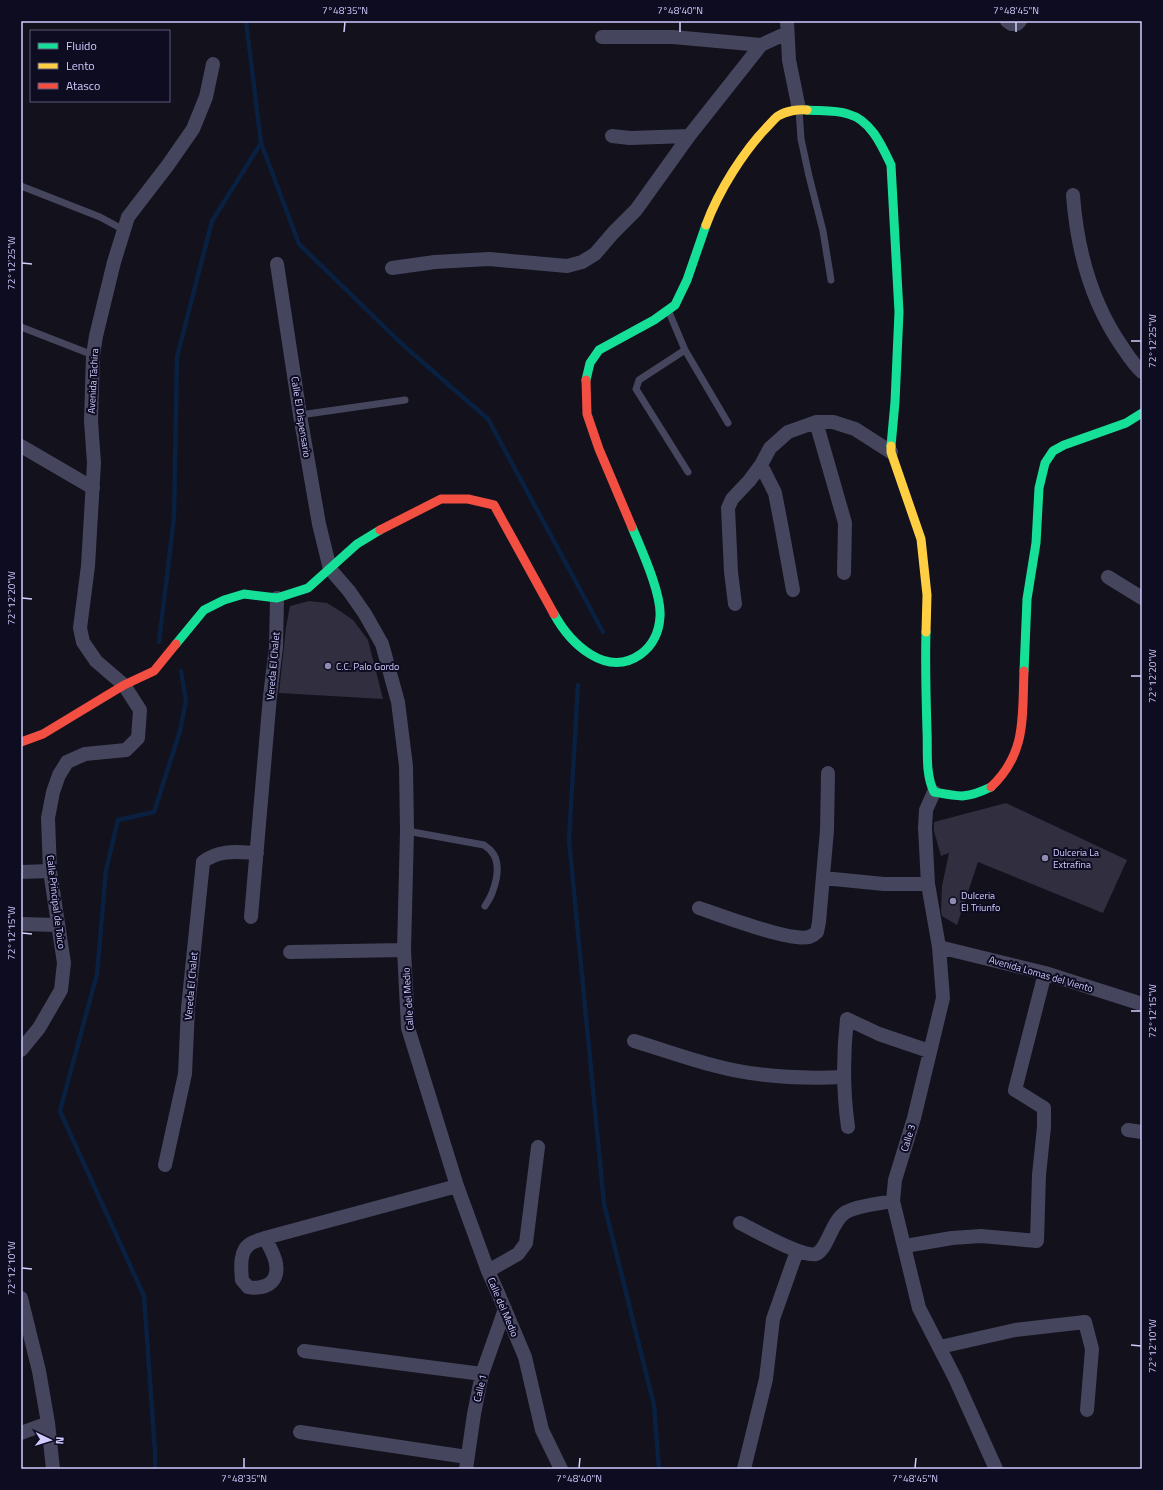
<svg xmlns="http://www.w3.org/2000/svg" width="1163" height="1490" font-family="'Titillium Web',sans-serif">
<style>
.lines{fill:none;stroke-linecap:round;stroke-linejoin:round}
.stream{stroke:#092040;stroke-width:4.5}
.building{fill:#302e3f}
.lane{stroke:#45455d;stroke-width:7}
.street{stroke:#45455d;stroke-width:14}
.fast{stroke:#16e098;stroke-width:9}
.slow{stroke:#ffcf43;stroke-width:9}
.jam{stroke:#f24e42;stroke-width:9}
.ticks{fill:none;stroke:#d0ccff;stroke-width:1.5}
.poi-dot{fill:#8e8bb0;stroke:#0e0c21;stroke-width:1.5}
.labels{text-anchor:middle;dominant-baseline:central;stroke-width:4;stroke-linejoin:round;paint-order:stroke}
.street-label{font-size:10px;fill:#d0ccff;stroke:#0e0c21}
.poi-label{font-size:10px;fill:#d0ccff;stroke:#0e0c21;text-anchor:start}
.neatline{fill:none;stroke:#d0ccff;stroke-width:1.5}
.ticks-label{font-size:10px;text-anchor:middle;fill:#d0ccff}
</style>
<rect width="100%" height="100%" fill="#12111c"/>
<g class="lines">
<!-- stream -->
<path class="stream" d="M261 143 299 244 404 346 488 419 603 632
M159 642 174 517 177 357 212 221 261 143 246 21
M578 685 569 840 604 1204 654 1405 659 1469
M155 1469V1452L144 1296 60 1111 97 974 106 870 118 820 154 812 180 731 186 701 181 671"/>
</g>
<!-- building -->
<path class="building" d="M309 601 327 603 340 611 353 620 368 640 383 699 279 693 286 627 290 606Z
M1006 803 1127 860 1103 913 978 862 957 925 942 916 941 910 942 886 949 853 941 856 934 831V822Z"/>
<g class="lines">
<!-- lane -->
<path class="lane" d="M799 110 801 139 809 176 823 231 831 280
M21 186 100 217 124 230
M669 312 685 350 728 423
M21 327 93 355
M685 350 639 380 636 389 688 472
M300 415 405 400
M407 831 484 845C486 847 489 848 491 851 504 865 494 893 485 906"/>
<!-- street -->
<path class="street" d="M787 21 789 60 799 109
M1007 21 1011 24H1017L1020 21
M602 37H673L761 45
M612 136 630 138 689 136
M1073 195C1077 249 1092 304 1123 348 1129 357 1134 365 1142 372
M277 264 300 415 319 524 330 569 349 591 365 614 382 644 398 702 406 766 407 831 404 950 408 1028 457 1186 488 1271 498 1293 525 1357 542 1430 561 1469
M392 268 435 262 489 259 567 266 582 262 595 254 613 233 636 210 689 136 761 45 787 33
M816 422 845 523 844 573
M21 446 93 488
M761 465 775 493 781 524 793 590
M1108 577 1142 598
M735 604 731 572 728 508 732 499 749 481 761 465 770 448 788 432 816 422H833L855 429 891 452
M934 792 926 810 925 828 928 884 939 947 943 998 914 1118 895 1180 893 1201 919 1308 955 1378 996 1469
M21 872 50 871
M823 878 884 884H928
M699 908C719 915 791 942 809 937 812 936 815 934 817 932L819 922 827 830 828 773
M251 917 270 696 276 647 277 598
M21 924 58 925
M939 947 1045 973 1142 1004
M290 952 404 950
M634 1041C661 1049 688 1059 716 1066 757 1077 801 1079 844 1077
M21 1050 39 1028 61 990 64 963 50 871 48 818 53 792 59 775 67 762 85 754 126 750 138 738 140 710 124 685 96 661 83 642 80 628 88 566 94 463 91 421 93 355 96 336 114 262 128 217 168 165 193 129 206 97 213 64
M848 1127C843 1091 843 1054 847 1019L879 1034 929 1051
M1128 1130 1142 1132
M165 1165 185 1074 188 1008 203 862C219 849 238 852 257 853
M740 1223C754 1230 803 1258 816 1254 828 1249 831 1221 846 1212 860 1205 878 1204 893 1201
M265 1238C269 1246 275 1255 276 1264 278 1276 273 1285 261 1287 257 1288 252 1288 248 1287 246 1285 244 1282 242 1280 241 1269 239 1251 250 1244 254 1241 260 1240 265 1238L457 1186
M905 1246 952 1238 981 1236 1037 1241 1039 1175 1044 1127V1108L1015 1090 1045 973
M488 1271 518 1254 526 1243 538 1147
M21 1298 39 1371 48 1423 53 1469
M940 1347 1015 1330 1085 1322 1092 1349 1087 1410
M304 1351 482 1374
M300 1432 467 1457
M21 1433 48 1423
M466 1469 474 1414 482 1374 505 1309
M744 1469 766 1379 773 1319 797 1251"/>
<!-- fast -->
<path class="fast" d="M807 110C820 111 836 110 848 114 871 120 882 146 891 165L899 312 895 402 891 446
M586 380 590 363 599 350 654 320 675 305 687 280 706 225
M554 614C570 643 606 679 641 654 653 645 659 632 660 617 662 594 641 549 632 527
M926 632C925 665 926 698 927 731 928 751 925 774 934 792 960 797 966 799 991 787
M176 644 204 610 224 600 244 594 277 598 308 588 357 544 380 530
M1024 671 1027 599 1036 543 1039 488 1045 463 1053 451 1064 445 1126 423 1142 413"/>
<!-- slow -->
<path class="slow" d="M706 225C718 192 744 150 769 125 772 122 775 118 778 116 786 111 798 109 807 110
M891 446V452L921 539 927 595 926 632"/>
<!-- jam -->
<path class="jam" d="M586 380 587 414 599 449 632 527
M380 530 441 499H468L494 505 554 614
M21 742 43 734 124 685 154 671 176 644
M991 787C1027 753 1022 717 1024 671"/>
</g>
<!-- ticks -->
<path class="ticks" d="M344 32 345 22M680 32V22M1016 32V22M22 263 32 264M1131 341H1141M22 598 32 599M1131 676H1141M22 933 32 934M1131 1011H1141M22 1268 32 1269M1131 1345 1141 1346M244 1468V1458M579 1468 580 1458M915 1468 916 1458"/>
<!-- markers -->
<g class="poi-dot">
<circle cx="328" cy="666" r="4"/>
<circle cx="1045" cy="858" r="4"/>
<circle cx="953" cy="901" r="4"/>
</g>
<g class="labels">
<!-- street labels -->
<g class="street-label">
<text transform="translate(93 381) rotate(-87)">Avenida Táchira</text>
<text transform="translate(301 417) rotate(81)">Calle El Dispensario</text>
<text transform="translate(273 666) rotate(-85)">Vereda El Chalet</text>
<text transform="translate(56 902) rotate(83)">Calle Principal de Toico</text>
<text transform="translate(1041 974) rotate(16)">Avenida Lomas del Viento</text>
<text transform="translate(191 986) rotate(-85)">Vereda El Chalet</text>
<text transform="translate(408 999) rotate(-94)">Calle del Medio</text>
<text transform="translate(908 1138) rotate(-73)">Calle 3</text>
<text transform="translate(503 1307) rotate(67)">Calle del Medio</text>
<text transform="translate(480 1388) rotate(-77)">Calle 1</text>
</g>
<!-- poi labels -->
<g class="poi-label">
<text x="336" y="666">C.C. Palo Gordo</text>
<text x="1053" y="852">Dulceria La<tspan x="1053" dy="12">Extrafina</tspan></text>
<text x="961" y="895">Dulceria<tspan x="961" dy="12">El Triunfo</tspan></text>
</g>
</g>
<!-- border -->
<rect width="1163" height="1490" fill="none" stroke="#0e0c21" stroke-width="44"/>
<!-- legend -->
<rect x="30" y="30" width="140" height="72" fill="#0e0c21" stroke="#5c597a"/>
<rect x="38" y="43" width="20" height="6" fill="#16e098" stroke="#5c597a"/>
<text x="66" y="50" font-size="12" fill="#d0ccff">Fluido</text>
<rect x="38" y="63" width="20" height="6" fill="#ffcf43" stroke="#5c597a"/>
<text x="66" y="70" font-size="12" fill="#d0ccff">Lento</text>
<rect x="38" y="83" width="20" height="6" fill="#f24e42" stroke="#5c597a"/>
<text x="66" y="90" font-size="12" fill="#d0ccff">Atasco</text>
<!-- north arrow -->
<g transform="translate(50 1440) rotate(94)" stroke="#0e0c21" stroke-width="3" paint-order="stroke">
<path d="M0-3L7 15L0 10L-7 15Z" fill="#d0ccff"/>
<text y="-6" font-size="11" font-weight="bold" text-anchor="middle" fill="#d0ccff">N</text>
</g>
<rect x="22" y="22" width="1119" height="1446" class="neatline"/>
<g class="ticks-label">
<text x="345" y="14">7°48'35"N</text>
<text x="680" y="14">7°48'40"N</text>
<text x="1016" y="14">7°48'45"N</text>
<text transform="translate(11 263) rotate(-90)" y="4">72°12'25"W</text>
<text transform="translate(1152 341) rotate(-90)" y="4">72°12'25"W</text>
<text transform="translate(11 598) rotate(-90)" y="4">72°12'20"W</text>
<text transform="translate(1152 676) rotate(-90)" y="4">72°12'20"W</text>
<text transform="translate(11 933) rotate(-90)" y="4">72°12'15"W</text>
<text transform="translate(1152 1011) rotate(-90)" y="4">72°12'15"W</text>
<text transform="translate(11 1268) rotate(-90)" y="4">72°12'10"W</text>
<text transform="translate(1152 1346) rotate(-90)" y="4">72°12'10"W</text>
<text x="244" y="1482">7°48'35"N</text>
<text x="579" y="1482">7°48'40"N</text>
<text x="915" y="1482">7°48'45"N</text>
</g>
</svg>
